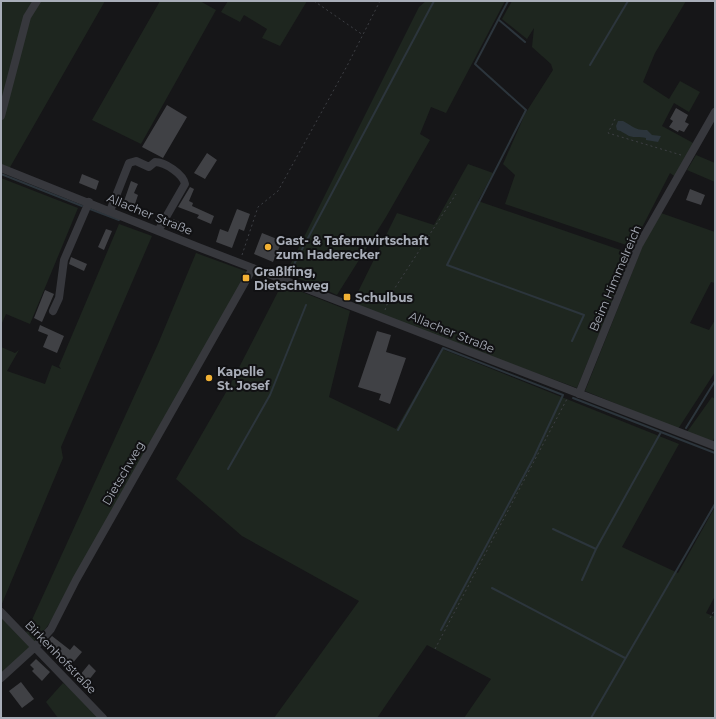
<svg xmlns="http://www.w3.org/2000/svg" width="716" height="719" font-family="Montserrat,sans-serif">
<style>
.green{fill:#1e261f}
.water{fill:#2c353c}
.lines{fill:none;stroke-linecap:round;stroke-linejoin:round}
.stream{stroke:#2c353c;stroke-width:2}
.building{fill:#404145}
.path{stroke:#3d3f44;stroke-width:1;stroke-dasharray:2 3;stroke-linecap:butt}
.minor{stroke:#37383d;stroke-width:8}
.poi-dot{fill:#f2b134;stroke:#111113;stroke-width:1.5}
.labels{text-anchor:middle;dominant-baseline:central;stroke-width:4;stroke-linejoin:round;paint-order:stroke}
.street-label{font-size:12px;fill:#a8adb8;stroke:#111113}
.poi-label{font-size:12px;font-weight:bold;fill:#a8adb8;stroke:#111113;text-anchor:start}
</style>
<rect width="100%" height="100%" fill="#161618"/>
<!-- green -->
<path class="green" d="M1 1H105L9 169 1 166Z
M160 1H200L216 10 141 144 92 120Z
M228 1H307L280 46 262 38 267 29 244 15 240 22 221 12Z
M426 1H505L446 113 431 107 420 134 430 140 386 217 337 295 286 273 419 7Z
M512 1H686L655 53 643 82 669 99 680 81 700 92 689 112 674 103 662 126 695 144 677 178 670 173 632 247 505 204 515 175 503 164 525 114 553 70 551 64 532 47 534 28 527 39 502 19Z
M696 155 715 163V182L687 170Z
M468 164 493 173 478 201 632 254 577 388 383 317 353 302 397 213 434 225Z
M1 178 78 208 30 324 6 314 1 325Z
M661 213 715 232V283L711 282 690 323 709 330 715 320V372L678 429 585 391 643 245Z
M119 224 152 236 61 447 63 458 1 606V347L15 353 19 350 7 371 45 384 52 365 61 369 59 366Z
M196 253 248 272 51 621 36 642 25 635 158 344Z
M282 284 350 311 329 397 396 429 442 349 679 444 622 547 678 573 715 507V596L706 613 715 617V718H464L491 679 427 645 377 718H274L359 601 242 536 176 479 229 387Z
M712 397 715 399V435L713 441 687 432Z
M1 614 31 646 1 674Z
M63 683 77 694 100 718H58L46 702Z"/>
<!-- water -->
<path class="water" d="M618 121H623C631 125 636 131 647 130L652 135 661 136 658 142 646 140V138C640 136 635 138 629 136 625 134 622 131 617 130L616 126Z"/>
<g class="lines">
<!-- stream -->
<path class="stream" d="M508 1 475 64 526 110 447 265 584 315 572 341
M499 20 525 42
M590 65 628 1
M1 174 82 206
M90 209 119 220
M291 270 434 1
M573 398 715 453
M686 428 715 381
M398 430 443 348 563 395 534 457 441 630
M228 469 270 395 306 305
M553 529 596 549
M582 580 596 549 661 432
M492 588 625 658
M591 718 715 504"/>
</g>
<!-- building -->
<path class="building" d="M167 105 187 117 163 158 142 147Z
M676 108 688 115 685 122 689 124 684 132 679 130 678 132 669 127 673 121 670 119Z
M207 153 217 160 205 179 194 173Z
M82 174 99 181 96 190 79 183Z
M131 181 138 184 134 193 138 195 135 204 124 201Z
M190 187 194 189 189 201 193 203 192 206 214 216 211 224 197 218 199 215 178 207Z
M690 189 705 195 701 205 686 200Z
M237 209 250 214 244 231 239 229 232 248 216 242 220 229 228 232Z
M173 219 187 225 183 234 169 228Z
M106 229 112 231 104 250 98 247Z
M262 233 282 241 273 262 254 254Z
M71 257 87 264 84 271 69 264Z
M45 290 54 294 42 322 34 318Z
M40 325 64 336 57 353 43 347 48 335 38 331Z
M377 331 391 335 386 352 406 358 390 404 379 400 381 394 358 387Z
M52 636 70 650 74 645 82 652 71 665 45 644Z
M36 659 50 672 42 681 32 671 34 669 30 665Z
M89 664 96 671 88 681 80 675Z
M21 682 34 699 22 708 9 691Z"/>
<g class="lines">
<!-- path -->
<path class="path" d="M314 1 363 35
M615 119 608 133 681 155
M242 255 258 207 278 191 347 66 380 1
M385 310 391 294 456 194
M710 618 715 609
M435 649 568 397"/>
<!-- minor -->
<path class="minor" d="M1 116 27 17 37 1
M1 168 198 247 715 446
M110 211 129 163 136 161 149 167 155 162C165 162 183 174 185 184L158 231
M53 311 59 298 64 260 89 202
M579 394 639 245 715 112
M1 612 103 718
M1 678 35 647 51 629 76 580 253 268"/>
</g>
<!-- markers -->
<g class="poi-dot">
<circle cx="268" cy="247" r="4"/>
<rect x="242" y="274" width="8" height="8" rx="2"/>
<rect x="343" y="293" width="8" height="8" rx="2"/>
<circle cx="209" cy="378" r="4"/>
</g>
<g class="labels">
<!-- street labels -->
<g class="street-label">
<text transform="translate(150 214) rotate(22)">Allacher Straße</text>
<text transform="translate(615 278) rotate(-67)">Beim Himmelreich</text>
<text transform="translate(452 332) rotate(22)">Allacher Straße</text>
<text transform="translate(123 473) rotate(-60)">Dietschweg</text>
<text transform="translate(61 657) rotate(46)">Birkenhofstraße</text>
</g>
<!-- poi labels -->
<g class="poi-label">
<text x="276" y="240">Gast- &amp; Tafernwirtschaft<tspan x="276" dy="14">zum Haderecker</tspan></text>
<text x="254" y="271">Graßlfing,<tspan x="254" dy="14">Dietschweg</tspan></text>
<text x="355" y="297">Schulbus</text>
<text x="217" y="371">Kapelle<tspan x="217" dy="14">St. Josef</tspan></text>
</g>
</g>
<!-- border -->
<rect width="716" height="719" fill="none" stroke="#a8adb8" stroke-width="4"/>
</svg>
